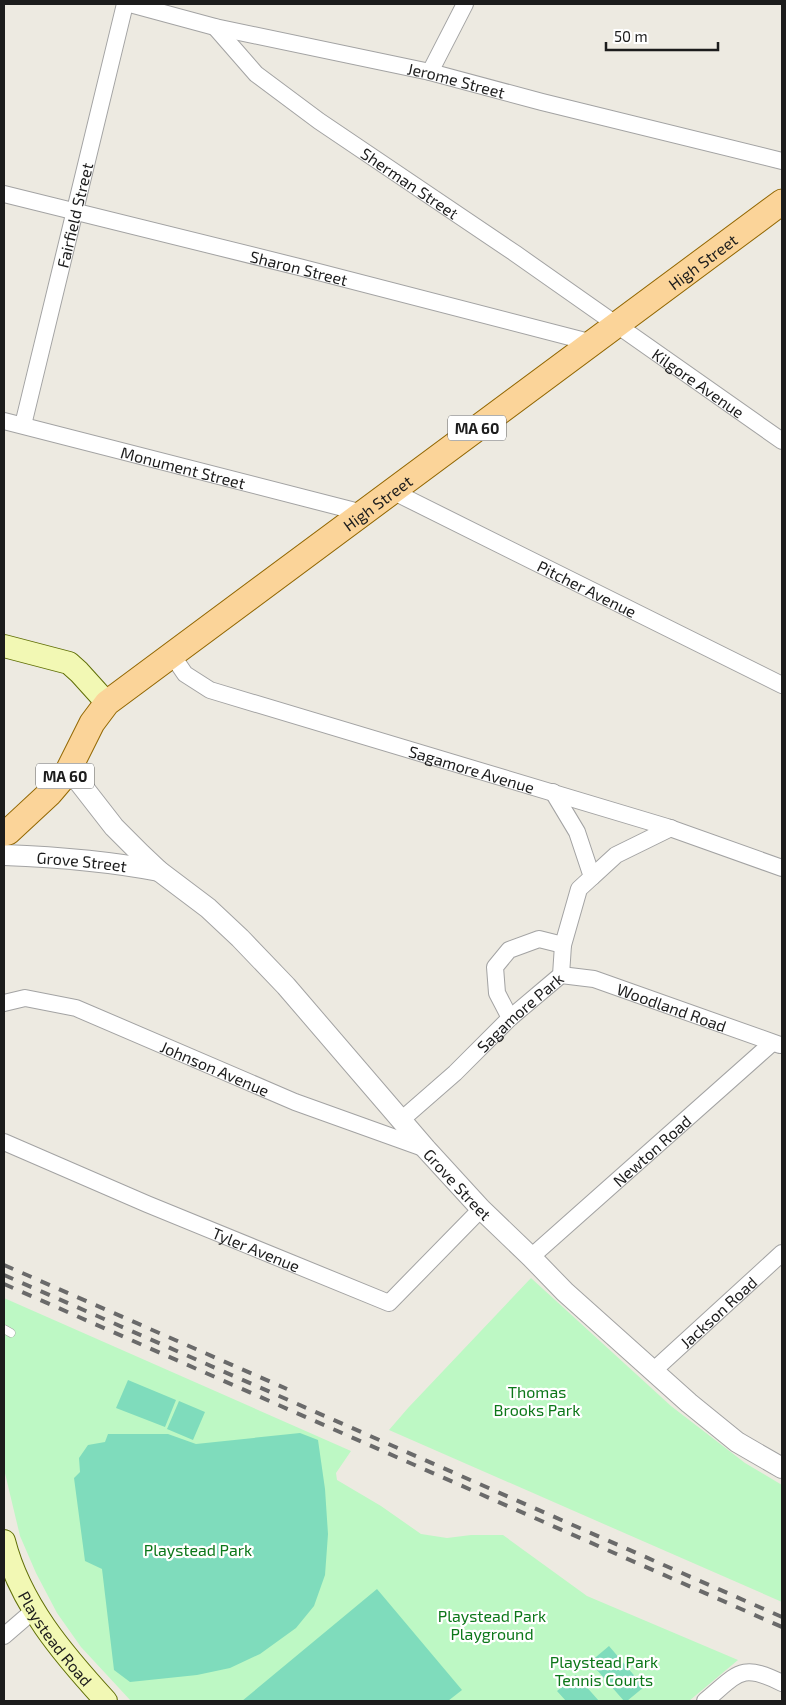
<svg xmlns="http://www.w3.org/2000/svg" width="786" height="1705" font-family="'Exo 2',sans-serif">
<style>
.park{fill:#bdf8c4}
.pitch{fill:#7fdcbc}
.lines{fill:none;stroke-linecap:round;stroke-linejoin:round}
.service-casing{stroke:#a3a3a3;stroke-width:9}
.minor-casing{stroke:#a3a3a3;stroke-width:18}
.tertiary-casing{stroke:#a3a3a3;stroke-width:22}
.secondary-casing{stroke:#606f06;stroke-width:24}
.primary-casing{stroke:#926702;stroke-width:27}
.service{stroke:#fff;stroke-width:8}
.minor{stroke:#fff;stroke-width:16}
.tertiary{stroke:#fff;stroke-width:20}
.secondary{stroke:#f2f8b4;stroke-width:22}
.primary{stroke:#fbd499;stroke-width:25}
.rail{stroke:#6a6a6a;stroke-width:4;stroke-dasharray:10 10;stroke-linecap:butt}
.labels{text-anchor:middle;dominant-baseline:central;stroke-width:4.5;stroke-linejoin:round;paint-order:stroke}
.shield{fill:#fff;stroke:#606060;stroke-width:1}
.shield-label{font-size:15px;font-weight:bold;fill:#1c1c1c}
.street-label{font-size:16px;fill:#1c1c1c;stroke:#fff}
.park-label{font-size:16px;fill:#0c7719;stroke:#fff}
</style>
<rect width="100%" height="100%" fill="#edeae1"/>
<!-- park -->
<path class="park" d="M531 1278 671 1406 745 1463 782 1485V1602L389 1430 408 1408Z
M4 1298 351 1451 336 1473 337 1480 381 1506 421 1534 447 1538 471 1535H503L587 1596 738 1660 689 1701H131L81 1647 57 1613 36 1573 20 1536 4 1469Z"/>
<!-- pitch -->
<path class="pitch" d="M128 1380 176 1400 165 1427 116 1408Z
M179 1401 205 1412 193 1440 167 1429Z
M300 1433 318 1440 325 1489 328 1534 325 1575 314 1606 296 1628 260 1654 230 1668 197 1675 130 1682 114 1670 102 1569 85 1561 74 1478 80 1472 79 1458 88 1445 105 1442 108 1434H168L196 1444Z
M377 1589 462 1690 448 1701H242Z
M609 1646 644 1687 627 1701H624L590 1662Z
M576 1675 599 1701H566L557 1691Z"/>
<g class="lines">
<defs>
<path id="service" d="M4 1329 11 1333"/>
<g id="minor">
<path id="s1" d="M130 4 215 27 430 72 542 102 782 161"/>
<path id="s2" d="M215 27 256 74 319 121 516 254 782 441"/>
<path d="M430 72 465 4"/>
<path id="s3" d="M4 194 299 267 593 343"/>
<path id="s4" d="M4 421 363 513"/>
<path id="s5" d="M23 425 125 4"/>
<path id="s6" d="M392 491 782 685"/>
<path id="s7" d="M172 655 185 674 210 690 667 827 782 868"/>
<path d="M592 877 616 855 671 828"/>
<path id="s8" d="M561 975 594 979 780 1045"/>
<path id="s9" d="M4 1003 25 998 76 1008 295 1102 426 1149"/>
<path d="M510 1018 497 993 495 967 509 950 539 939 563 945"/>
<path id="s10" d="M400 1121 455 1073 510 1018 561 975 563 945 579 889 592 877 577 832 553 792"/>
<path id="s11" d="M4 1142 147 1204 389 1303 481 1209"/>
<path id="s12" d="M531 1257 772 1043"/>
<path id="s13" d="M653 1371 782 1253"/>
<path d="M4 1636 33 1611"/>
<path d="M705 1701C738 1674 740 1662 782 1683"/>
</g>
<g id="tertiary">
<path id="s14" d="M67 773 79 782 114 827 141 854 159 871 208 908 240 938 286 986 426 1149 481 1209 531 1257 565 1292 689 1403 737 1442 782 1468"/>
<path id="s15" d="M4 855C56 857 108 861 159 871"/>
</g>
<g id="secondary">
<path d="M4 646 69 663 79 672 107 703"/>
<path id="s16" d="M4 1541C20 1604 63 1654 106 1701"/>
</g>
<g id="primary">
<path id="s17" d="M4 833 8 832 50 793 67 773 92 723 107 703 782 202"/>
</g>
</defs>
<!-- service casing -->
<use href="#service" class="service-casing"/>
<!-- minor casing -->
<use href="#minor" class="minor-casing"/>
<!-- tertiary casing -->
<use href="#tertiary" class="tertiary-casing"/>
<!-- secondary casing -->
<use href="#secondary" class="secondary-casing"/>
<!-- primary casing -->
<use href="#primary" class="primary-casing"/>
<!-- service -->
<use href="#service" class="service"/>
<!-- minor -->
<use href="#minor" class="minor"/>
<!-- tertiary -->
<use href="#tertiary" class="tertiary"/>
<!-- secondary -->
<use href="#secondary" class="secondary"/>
<!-- primary -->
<use href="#primary" class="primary"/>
<!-- rail -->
<path class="rail" d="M4 1265 287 1389
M4 1275 782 1617
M4 1284 782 1627"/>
</g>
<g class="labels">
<!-- shield labels -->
<g class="shield">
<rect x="448" y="415.5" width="58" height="25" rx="4"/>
<rect x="36" y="763.5" width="58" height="25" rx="4"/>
</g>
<g class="shield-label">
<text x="477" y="428">MA 60</text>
<text x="65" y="776">MA 60</text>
</g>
<!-- street labels -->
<g class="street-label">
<text stroke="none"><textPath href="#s1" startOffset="335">Jerome Street</textPath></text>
<text stroke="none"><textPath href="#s2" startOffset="251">Sherman Street</textPath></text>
<text stroke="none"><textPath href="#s5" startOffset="216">Fairfield Street</textPath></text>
<text stroke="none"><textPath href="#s17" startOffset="910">High Street</textPath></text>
<text stroke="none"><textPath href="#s3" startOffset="304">Sharon Street</textPath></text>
<text stroke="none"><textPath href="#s2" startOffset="602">Kilgore Avenue</textPath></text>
<text stroke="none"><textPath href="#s4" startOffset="185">Monument Street</textPath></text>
<text stroke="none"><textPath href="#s17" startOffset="505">High Street</textPath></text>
<text stroke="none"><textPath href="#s6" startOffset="218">Pitcher Avenue</textPath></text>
<text stroke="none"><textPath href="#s7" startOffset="326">Sagamore Avenue</textPath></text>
<text stroke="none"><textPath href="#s15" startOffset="78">Grove Street</textPath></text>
<text stroke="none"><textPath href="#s8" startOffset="116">Woodland Road</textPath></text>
<text stroke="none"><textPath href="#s10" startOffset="162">Sagamore Park</textPath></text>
<text stroke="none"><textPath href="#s9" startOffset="225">Johnson Avenue</textPath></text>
<text stroke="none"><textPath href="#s12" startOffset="161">Newton Road</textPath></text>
<text stroke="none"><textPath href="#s14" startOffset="569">Grove Street</textPath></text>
<text stroke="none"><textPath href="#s11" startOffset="274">Tyler Avenue</textPath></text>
<text stroke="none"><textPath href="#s13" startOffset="88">Jackson Road</textPath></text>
<text stroke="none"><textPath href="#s16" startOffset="111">Playstead Road</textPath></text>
</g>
<!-- park labels -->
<g class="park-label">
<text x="537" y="1391">Thomas<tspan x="537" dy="18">Brooks Park</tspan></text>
<text x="198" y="1549">Playstead Park</text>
<text x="492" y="1615">Playstead Park<tspan x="492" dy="18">Playground</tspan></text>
<text x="604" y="1661">Playstead Park<tspan x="604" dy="18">Tennis Courts</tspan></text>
</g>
</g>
<!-- border -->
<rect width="786" height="1705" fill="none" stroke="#1c1c1c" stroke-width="10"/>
<!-- scale -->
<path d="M606 42v8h112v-8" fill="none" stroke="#1c1c1c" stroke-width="2.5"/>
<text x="614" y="42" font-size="15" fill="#1c1c1c" stroke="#ffffff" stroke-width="4" paint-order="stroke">50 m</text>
</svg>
